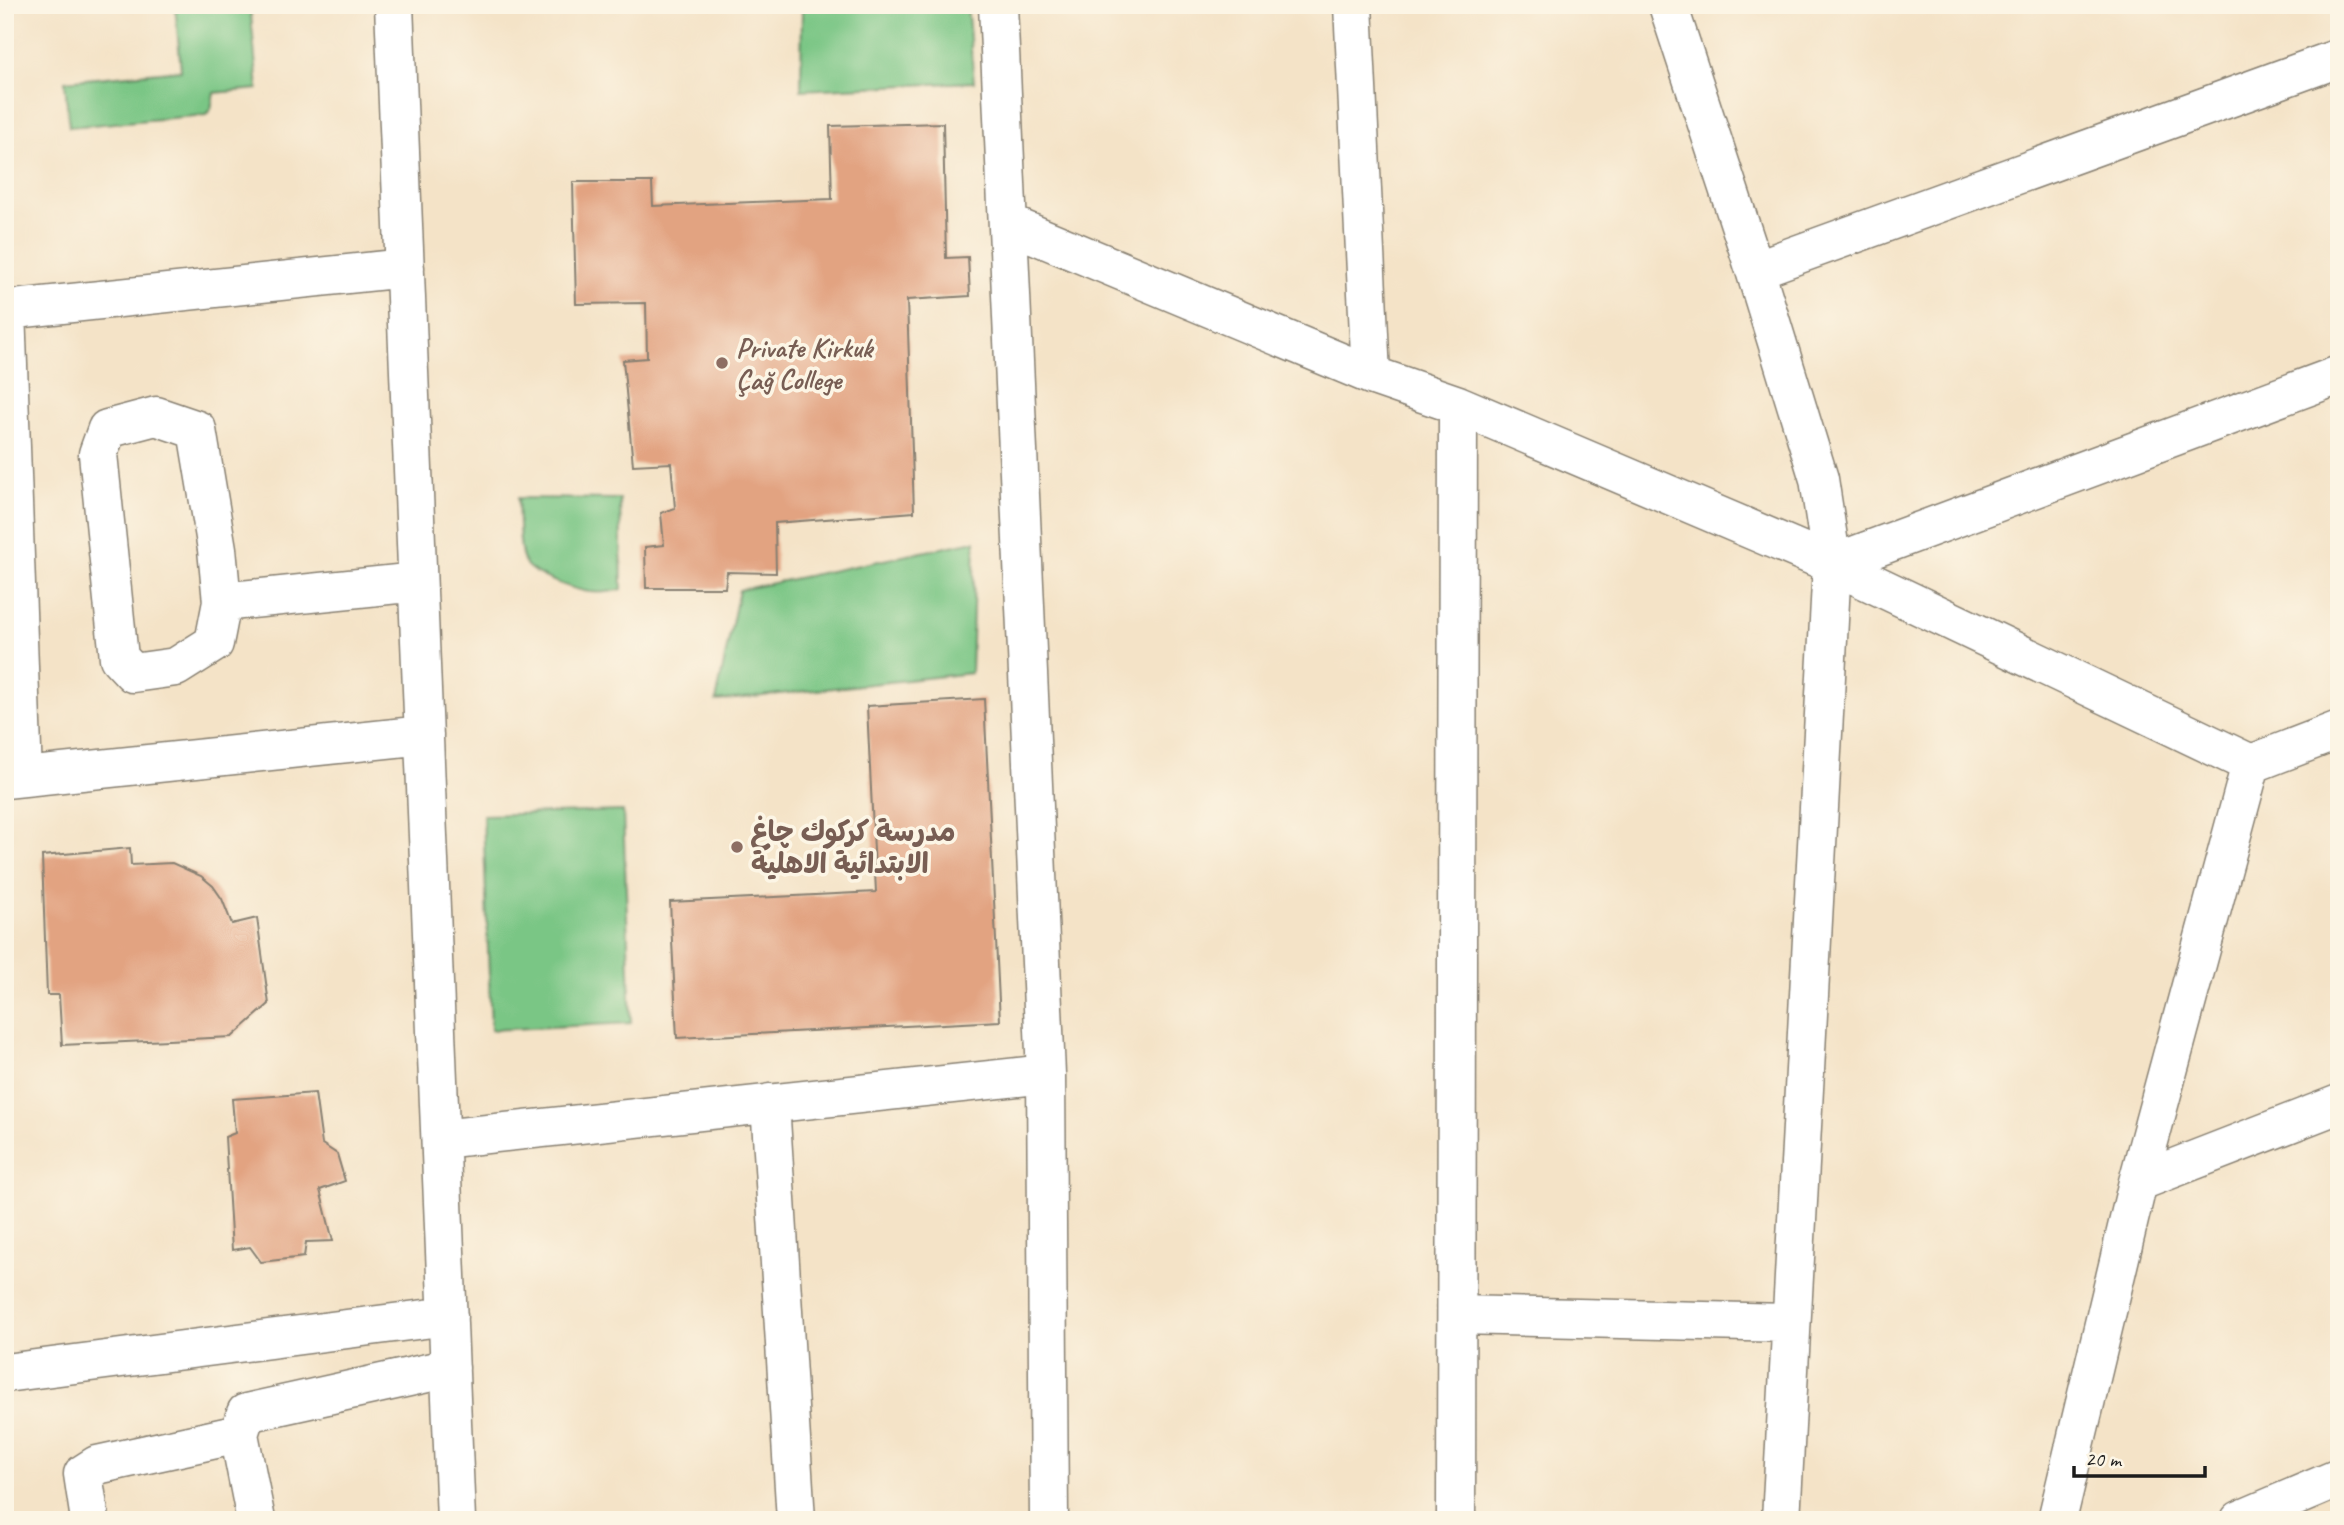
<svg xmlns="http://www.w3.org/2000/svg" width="2344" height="1525" font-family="Caveat,'Playpen Sans Arabic',sans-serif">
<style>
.green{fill:#7ac685;stroke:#4b7150;stroke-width:2}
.building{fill:#e2a381}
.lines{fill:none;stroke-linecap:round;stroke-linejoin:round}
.minor-casing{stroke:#888072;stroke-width:41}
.minor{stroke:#fff;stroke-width:38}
.education-dot{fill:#8d6e63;stroke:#fcf5e5;stroke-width:2.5}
.labels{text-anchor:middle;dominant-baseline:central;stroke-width:7;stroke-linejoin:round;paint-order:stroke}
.education-label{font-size:28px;font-weight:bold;fill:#785e54;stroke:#fcf5e5;text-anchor:start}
</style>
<rect width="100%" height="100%" fill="#fcf5e5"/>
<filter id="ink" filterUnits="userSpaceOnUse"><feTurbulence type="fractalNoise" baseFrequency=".0143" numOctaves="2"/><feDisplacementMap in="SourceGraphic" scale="14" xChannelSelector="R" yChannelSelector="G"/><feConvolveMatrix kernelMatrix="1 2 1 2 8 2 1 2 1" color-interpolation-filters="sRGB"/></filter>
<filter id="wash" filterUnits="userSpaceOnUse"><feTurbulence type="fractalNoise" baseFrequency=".00686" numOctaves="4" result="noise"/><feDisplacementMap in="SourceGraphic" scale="28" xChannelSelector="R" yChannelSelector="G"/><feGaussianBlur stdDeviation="1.57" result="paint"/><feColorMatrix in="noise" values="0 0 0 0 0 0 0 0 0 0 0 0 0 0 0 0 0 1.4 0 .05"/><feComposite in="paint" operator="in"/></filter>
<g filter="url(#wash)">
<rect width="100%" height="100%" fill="#f4e3c7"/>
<!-- green -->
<path class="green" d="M175 5H250L258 89 214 93 211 109 206 115 69 127 65 81 181 70Z
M802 5H967L974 82 801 90Z
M518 498 620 499 622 589C612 592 601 593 590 592 575 590 533 576 525 563 518 552 519 512 518 498Z
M975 541 971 673 716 701 739 590Z
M623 811 631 1023 491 1030 483 815Z"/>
<g id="blocks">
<!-- building -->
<path class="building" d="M943 123 946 258 968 257 970 296 907 300 914 512 775 523 776 573 727 572 725 588H646L645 547 664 545 661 513 675 508 671 463 633 465 623 360 647 358 646 303 576 304 573 182H652L653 206 832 199 830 126Z
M984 699 1000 1021 677 1038 670 902 876 892 867 706Z
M130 848 131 865 172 863 201 876 213 886 222 899 232 924 257 918 269 1004 232 1037 62 1045 59 995H47L42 856Z
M315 1093 322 1144 337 1154 345 1181 320 1190 333 1241 306 1242 304 1257 261 1262 250 1247 232 1250 225 1137 235 1133 232 1099Z"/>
</g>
</g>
<g filter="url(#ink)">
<use href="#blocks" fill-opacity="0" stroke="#888072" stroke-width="2"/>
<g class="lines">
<defs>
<path id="minor" d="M394 5 456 1520
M998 5 1046 1074 1049 1520
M1353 5 1371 375
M1668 5 1755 270 1819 479 1832 564 1781 1520
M1009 224 1371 375 1458 405 1832 564 2251 764 2339 730
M1755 270 2339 58
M5 310 405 268
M6 310 23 777
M156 416 197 430 217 549 222 602 214 643 176 667 133 673 119 658 98 454 107 429Z
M1832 564 2339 375
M222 602 417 582
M5 779 424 735
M770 1103 796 1520
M441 1139 1046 1074
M2138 1182 2339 1104
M1457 1315 1791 1323
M5 1373 448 1316
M90 1520 83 1474 97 1465 239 1434
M256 1520 239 1434 246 1413 450 1368
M1456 1520 1458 405
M2057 1520 2138 1182 2251 764
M2240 1520 2339 1478"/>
</defs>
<!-- minor casing -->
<use href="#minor" class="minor-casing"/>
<!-- minor -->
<use href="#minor" class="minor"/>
</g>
</g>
<!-- markers -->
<g class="education-dot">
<circle cx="722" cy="363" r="7"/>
<circle cx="737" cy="847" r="7"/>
</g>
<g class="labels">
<!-- education labels -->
<g class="education-label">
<text x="736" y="347">Private Kirkuk<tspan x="736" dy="32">Çağ College</tspan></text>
<text x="751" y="831">مدرسة كركوك چاغ<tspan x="751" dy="32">الابتدائية الاهلية</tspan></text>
</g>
</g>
<!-- margin -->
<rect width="2344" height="1525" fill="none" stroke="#fcf5e5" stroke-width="28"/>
<!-- scale -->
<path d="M2074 1466v10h131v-10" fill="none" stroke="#1c1c1c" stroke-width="3.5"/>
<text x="2085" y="1466" font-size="21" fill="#1c1c1c" stroke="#fcf5e5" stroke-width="5" paint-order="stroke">20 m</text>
</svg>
